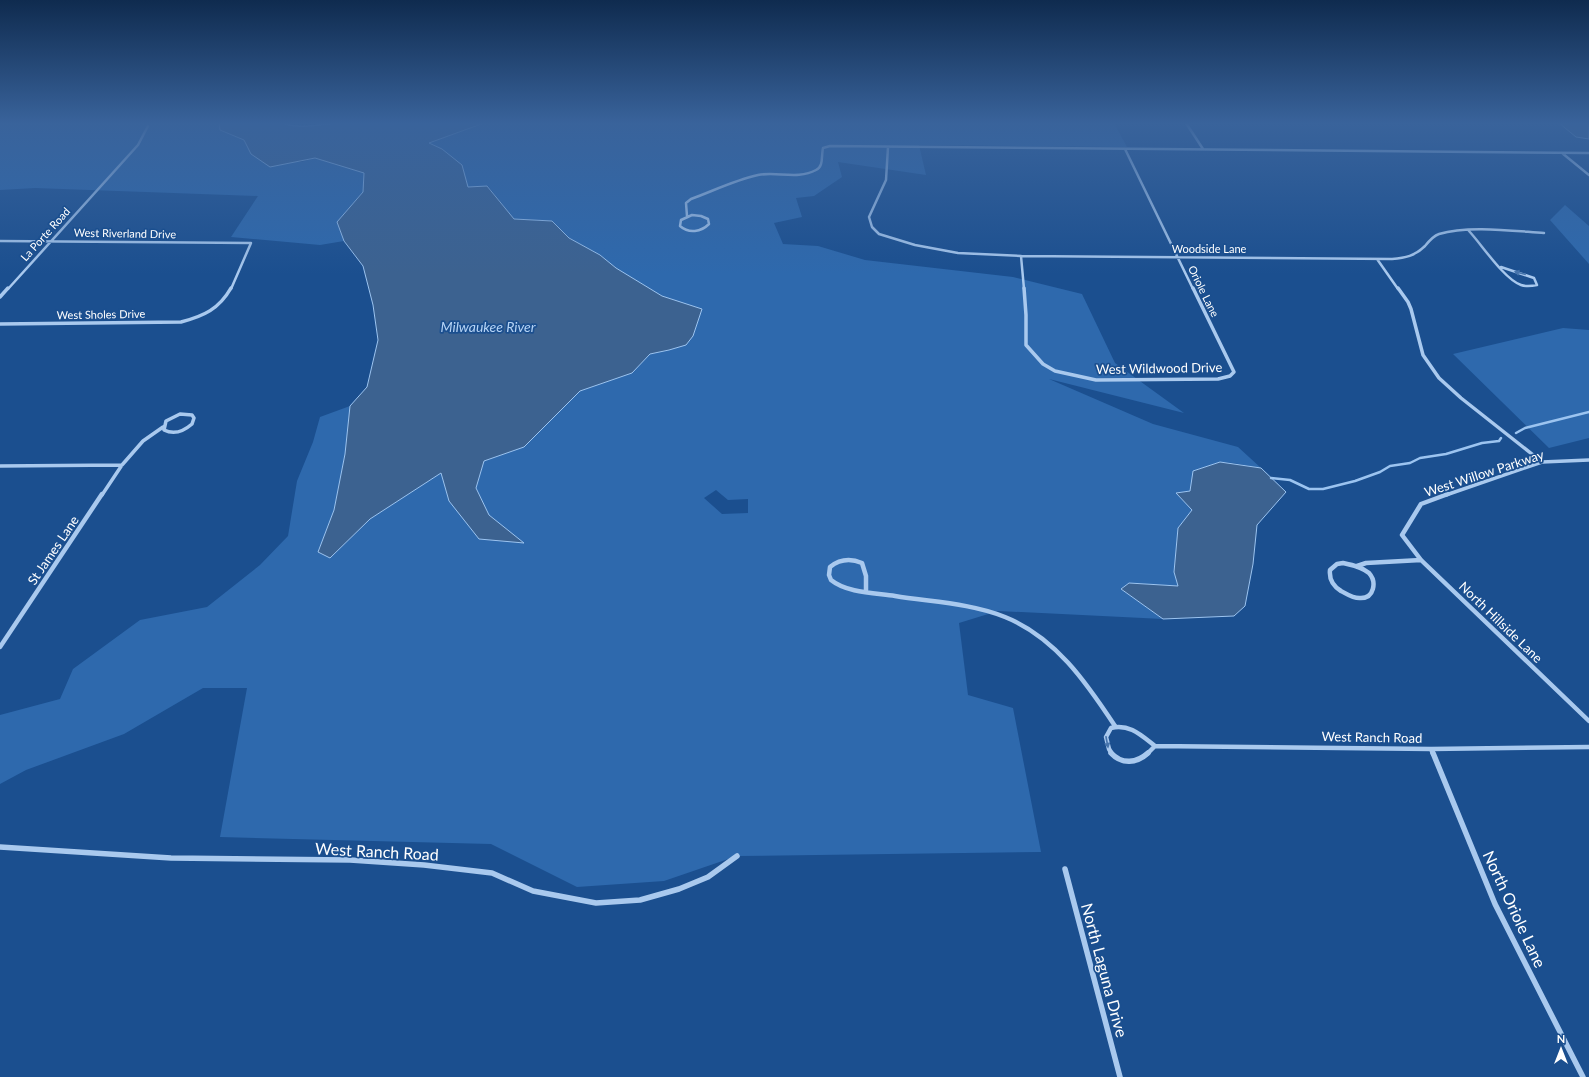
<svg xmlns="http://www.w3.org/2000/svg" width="1589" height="1077" font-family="Lato,sans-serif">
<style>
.green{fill:#2e69ad;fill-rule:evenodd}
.water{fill:#3c6290;stroke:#9cc4f0}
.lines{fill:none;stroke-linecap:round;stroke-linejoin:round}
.stream{stroke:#9cc4f0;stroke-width:2.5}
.minor-far3{stroke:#a9c9ee;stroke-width:2.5}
.minor-far2{stroke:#a9c9ee;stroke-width:3.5}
.minor-far1{stroke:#a9c9ee;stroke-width:4.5}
.minor{stroke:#a9c9ee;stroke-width:5.5}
.oneway{fill:#4674ac}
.labels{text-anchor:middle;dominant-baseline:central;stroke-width:3.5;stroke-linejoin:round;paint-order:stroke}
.far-street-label{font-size:11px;fill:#fff;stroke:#1b4f8f}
.street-label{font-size:13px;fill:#fff;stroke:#1b4f8f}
.water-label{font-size:14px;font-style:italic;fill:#b5d3f5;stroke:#1b4f8f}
.near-street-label{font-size:16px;fill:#fff;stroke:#1b4f8f}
</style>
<rect width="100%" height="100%" fill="#1b4f8f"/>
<!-- green -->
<path class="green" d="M0 123H219L220 130 244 140 251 154 301 162 315 158 364 173 363 192 337 222 344 241 320 245 231 237 258 196 35 188 0 190Z
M484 123H1114L1127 147 919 145 926 175 838 162 842 177 814 196 796 198 802 217 774 223 783 244 818 246 865 260 1013 277 1082 294 1115 363 1184 413 1049 379 1153 424 1238 447 1261 468 1233 463 1220 462 1194 471 1190 491 1176 493 1192 510 1178 528 1174 572 1178 586 1129 583 1121 589 1163 619 998 611 959 623 968 695 1013 708 1041 852 737 856 664 881 577 887 491 844 220 837 247 688H203L124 734 26 770 0 784V715L60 699 73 669 140 620 207 607 260 565 288 536 297 481 313 442 320 417 350 406 345 454 334 510 318 552 330 558 370 519 441 473 449 501 523 543 489 515 476 488 484 461 524 447 580 391 632 373 650 354 669 350 702 309 662 296 616 268 600 255 569 238 552 221 514 219 488 186 468 187 442 149 429 143 466 130ZM716 490 728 500 748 499V513L722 514 704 498Z
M1565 205 1589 226V264L1550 220Z
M1563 328 1589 330V438L1549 448 1453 354Z"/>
<!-- water -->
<path class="water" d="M219 123H281C297 129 320 125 336 123H484L429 143 442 149 462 165 468 187 487 186 514 219 552 221 569 238 600 255 616 268 662 296 702 309 693 336 686 345 669 350 650 354 632 373 580 391 524 447 484 461 476 488 489 515 524 543 479 539 449 501 441 473 370 519 330 558 318 552 334 510 345 454 350 406 367 387 378 340 373 305 363 266 344 241 337 222 363 192 364 173 315 158 270 167 251 154 244 140 220 130Z
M1559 123H1589V139L1576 137Z
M1220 462 1261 468 1286 492 1257 525 1253 564 1245 606 1234 616 1163 619 1121 589 1129 583 1178 586 1174 572 1178 528 1192 510 1176 493 1190 491 1193 471Z"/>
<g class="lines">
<!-- stream -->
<path class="stream" d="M1516 433 1525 428 1589 412
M1271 478 1290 480 1309 489H1323L1355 481 1380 472 1390 466 1410 463 1420 458 1446 454 1482 443 1499 441 1501 438"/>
<!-- minor-far3 -->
<path class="minor-far3" d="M1186 123 1203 149
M888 147 886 180 869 217 872 227 879 234 915 245 958 253 1021 256 1392 259C1405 258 1415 256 1425 246 1429 241 1433 236 1439 234 1468 225 1514 231 1544 233
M1125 149 1193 289
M1562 153 1589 175
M692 215 701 216 708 219 709 224C701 232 689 234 680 226L681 220Z
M687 216 686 203 691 199C713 191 735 180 758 175 776 171 798 180 816 170 824 166 821 156 823 148L830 146 1589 153
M1469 231C1482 245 1504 279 1521 285 1527 287 1532 286 1537 285L1534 278 1501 267
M0 241 251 243 231 289
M1021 256 1024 289
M1377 259 1398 289
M8 289 138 145 148 126"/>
<!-- minor-far2 -->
<path class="minor-far2" d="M1024 288 1026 315V345L1043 364 1055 371 1096 380 1218 379 1230 376 1234 372 1193 288
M1398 288 1408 302 1411 309 1423 355 1439 378 1461 398 1542 462
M0 297 8 288
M0 324 181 322C204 316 219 309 231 288
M180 414 192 415 194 418 192 424C184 431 174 435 164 430L166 421Z
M0 466 122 465
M102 495 122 465 143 441 163 427
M1446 495 1542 462 1589 460"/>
<!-- minor-far1 -->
<path class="minor-far1" d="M1448 494 1421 504 1402 535 1421 560 1589 721
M1343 563C1352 565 1362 567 1369 573 1377 582 1374 598 1361 598 1353 599 1347 594 1341 591 1333 586 1329 579 1330 570L1337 564Z
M1357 566 1366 563 1421 560
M866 591V576L862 563C850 558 840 559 830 567L829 575 831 580C847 593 875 593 895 596 931 602 970 603 1005 617 1055 637 1086 682 1115 726
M0 647 102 494
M1155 746 1431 749 1589 747
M1431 749 1433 754
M1112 754 1109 749 1106 737 1111 728C1129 723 1142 736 1155 746
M1147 754 1155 746"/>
<!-- minor -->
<path class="minor" d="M1111 753C1122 765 1137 763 1148 753
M1433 753 1495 904 1583 1077
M0 847 171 858 350 860 424 865 492 873 533 891 596 903 640 900 679 889 708 877 737 856
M1065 869 1120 1077"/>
</g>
<!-- one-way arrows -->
<defs><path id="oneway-solid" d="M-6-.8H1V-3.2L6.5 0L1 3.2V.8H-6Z"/></defs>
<g class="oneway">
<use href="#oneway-solid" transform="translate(1520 273) rotate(-166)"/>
<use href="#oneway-solid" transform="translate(1107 742) rotate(79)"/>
</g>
<!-- sky -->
<linearGradient id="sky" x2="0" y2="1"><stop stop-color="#0f2b4f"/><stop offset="0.45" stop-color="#39639b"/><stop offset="1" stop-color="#39639b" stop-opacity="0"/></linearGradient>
<rect width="1589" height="274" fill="url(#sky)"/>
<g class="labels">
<!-- far-street labels -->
<g class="far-street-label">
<text transform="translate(125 233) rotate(1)">West Riverland Drive</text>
<text transform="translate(45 234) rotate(-48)">La Porte Road</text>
<text x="1209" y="248">Woodside Lane</text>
<text transform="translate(1204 291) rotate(64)">Oriole Lane</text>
<text transform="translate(101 314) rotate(-1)">West Sholes Drive</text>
</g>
<!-- street labels -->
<g class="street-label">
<text transform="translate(1159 368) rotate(-1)">West Wildwood Drive</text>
<text transform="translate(1484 473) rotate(-18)">West Willow Parkway</text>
<text transform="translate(53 550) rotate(-56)">St James Lane</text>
<text transform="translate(1501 622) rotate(44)">North Hillside Lane</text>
<text transform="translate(1372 737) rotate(1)">West Ranch Road</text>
</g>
<!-- water labels -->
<g class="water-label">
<text x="488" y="326">Milwaukee River</text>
</g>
<!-- near-street labels -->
<g class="near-street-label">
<text transform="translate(377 851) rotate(3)">West Ranch Road</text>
<text transform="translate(1515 909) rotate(65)">North Oriole Lane</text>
<text transform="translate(1105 970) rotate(75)">North Laguna Drive</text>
</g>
</g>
<!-- north arrow -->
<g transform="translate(1561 1049)" stroke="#1b4f8f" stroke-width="3" paint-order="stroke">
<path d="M0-3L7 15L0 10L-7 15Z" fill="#ffffff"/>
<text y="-6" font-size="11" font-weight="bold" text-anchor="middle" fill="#ffffff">N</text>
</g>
</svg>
